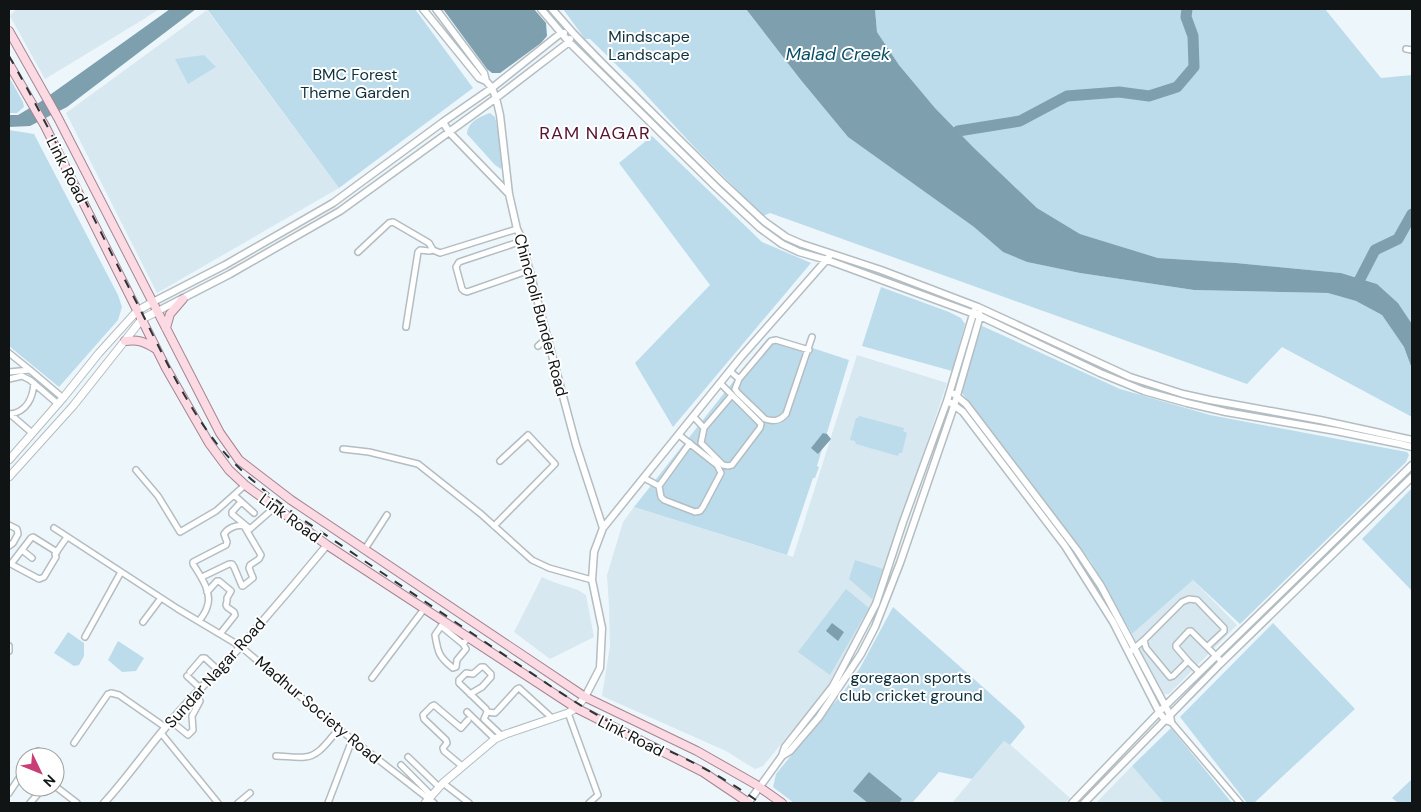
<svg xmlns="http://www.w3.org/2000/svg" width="1421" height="812" font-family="'DM Sans',sans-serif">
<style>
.built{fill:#d7e8f0}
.green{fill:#bcdceb}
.water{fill:#7d9fae}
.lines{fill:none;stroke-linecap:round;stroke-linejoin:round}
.river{stroke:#7d9fae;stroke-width:11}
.minor-casing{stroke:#b4bdc1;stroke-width:8}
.tertiary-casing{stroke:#b4bdc1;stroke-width:9}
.secondary-casing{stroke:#b4bdc1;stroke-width:9}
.primary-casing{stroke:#a7848f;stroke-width:10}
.minor{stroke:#fff;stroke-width:5}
.tertiary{stroke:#fff;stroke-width:6}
.secondary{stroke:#fff;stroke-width:7}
.primary{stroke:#fbdae3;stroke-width:8}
.rail{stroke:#2e3334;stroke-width:2;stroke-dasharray:9 9;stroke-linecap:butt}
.labels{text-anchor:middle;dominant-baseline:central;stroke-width:4;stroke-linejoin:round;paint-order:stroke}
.park-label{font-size:16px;fill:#0f303d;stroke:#fff}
.street-label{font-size:16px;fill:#101415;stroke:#fff}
.water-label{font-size:18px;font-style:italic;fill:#064d65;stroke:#fff}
.neighbourhood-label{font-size:18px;letter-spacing:1px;fill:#581530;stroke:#fff}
</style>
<rect width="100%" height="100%" fill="#edf6fb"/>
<!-- built -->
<path class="built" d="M16 9H159L144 19 45 79 10 16Z
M207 10 339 188 157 293 66 113Z
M857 355 947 383 872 605 828 687 763 766 755 769 726 751 602 696 610 646 609 606 607 575 623 522 634 507 793 557Z
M542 577 553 582 578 590 586 595 594 637 550 659 514 632Z
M1193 580 1237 625 1169 694H1162L1132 634Z
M1005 740 1070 798 1065 803H952Z
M1132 766 1164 803H1096Z"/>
<!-- green -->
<path class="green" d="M207 9H415L473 88 339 188Z
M563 9H746L800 79 848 137 974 227 1003 252 1027 262 1080 273 1194 290 1328 293 1356 301 1382 315 1404 347 1412 369V417L1282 347 1247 384 770 213 763 216 697 150 634 82 590 39H585Z
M875 9H1325L1381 78 1412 75V324L1398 303 1377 284 1341 273 1236 263 1158 258 1080 234 1037 208 973 147 935 108 899 65 877 32Z
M204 55 216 67 188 84 175 59Z
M9 77 23 102 24 107 17 113H9Z
M490 113 495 117 504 158 503 164 501 169 495 165 467 134C468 122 479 117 490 113Z
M9 130 34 134 118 295 122 307 118 320 59 387 9 346Z
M652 136 762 242 811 263 673 427 635 363 710 285 619 163Z
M881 287 949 312 961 318 965 324 952 371 862 346Z
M980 325 1120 389 1210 415 1407 452 1409 455 1406 462 1240 624 1193 580 1132 634 1091 562 962 393Z
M776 336 849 360 817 466 819 467 815 478H813L787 555 634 507 767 339Z
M859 416 904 428 903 431 907 433 902 453H899L898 456 856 444 855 441 850 440 856 418H858Z
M1412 488V591L1362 539Z
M855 560 883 569 872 599 849 579Z
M846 589 869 608 830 675 798 652Z
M893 607 1021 721 1025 727 1010 745 1004 741 972 779 939 772 912 803H794L773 787 776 774 844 691 860 668Z
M1273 623 1355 709 1254 803H1247L1180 717Z
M68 632 84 643V656L79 665 74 666 54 653Z
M118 641 144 658 136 671 122 672 108 660Z
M1171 728 1232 803H1164L1132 766Z
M1412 779V803H1398L1392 798Z"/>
<!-- water -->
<path class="water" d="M170 9H196L67 107 30 126 9 127V115H18L40 102Z
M443 9H534L546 23 547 36 541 43 500 73H492L487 69Z
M746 9H875L877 32 899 65 935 108 973 147 1037 208 1080 234 1158 258 1236 263 1341 273 1377 284 1398 303 1412 324V369L1404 347 1382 315 1356 301 1328 293 1194 290 1080 273 1027 262 1003 252 974 227 848 137 800 79Z
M823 433 827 434 831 439 818 454 811 448Z
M832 623 844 632 838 641 826 631Z
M869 772 902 799 899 803H868L853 791Z"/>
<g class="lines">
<!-- river -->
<path class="river" d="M958 131 1020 121 1067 96 1119 92 1149 96 1177 87 1194 67 1193 36 1186 17 1187 9
M1360 279 1375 250 1398 239 1412 214"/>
<defs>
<path id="minor" d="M1406 49 1412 50
M522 241 459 262 456 267 462 289 464 291 467 292 530 270
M358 252 389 223 393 222 429 243 433 250 440 253 517 229
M406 327 418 252 420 250 429 251 433 250
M538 346 548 337
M9 353 30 370 63 398
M730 371 739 379 735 389 738 393 765 419C774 422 780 421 786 414L812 337
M9 372 30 370
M9 379 22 376 30 380 58 404
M739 379 771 341 776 340 809 350
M10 414C27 412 33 397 34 383
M10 414 32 433
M694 417 704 428 701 443 723 465 728 466 732 465 760 428 761 424 720 383
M704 428 732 395
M343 449 369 452 418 464 481 514 532 560 549 568 592 580
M136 470 158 496 180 532 216 511 245 485
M644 478 659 486 661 497 664 500 695 512 700 511 703 507 721 473 717 465 679 435
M659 486 690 443
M234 495 254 513
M241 502 232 512V514L250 529 275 507
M9 525 17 529 18 534 13 543 9 546
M494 526 555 464 528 435 500 461
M54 528 178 609 240 646 339 729 434 803
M365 549 387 515
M22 550 32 558
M9 563 39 579 44 577 56 557 55 554 67 537
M11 564 31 538 33 537 57 552
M207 592 217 581H219L231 591 227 598V601L226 605 227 607 234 612 235 615 220 634
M199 621C202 617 206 612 207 607 213 593 200 575 193 564V562L226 545 227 542 224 534C228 528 237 524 244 526L261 555 259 559 250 565 249 568 253 578 243 586H242L234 567 232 564H229L202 577
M143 622 161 598
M444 622 435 635C438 653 439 657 453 668L456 667 457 660 466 649 463 644 468 638
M441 626 463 644
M85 637 121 572
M1144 640 1146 648 1170 677 1173 676 1188 661 1176 647V645L1189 631H1191L1207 647
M9 646V651
M1131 651 1144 640 1182 602 1189 599 1197 600 1224 628V631L1207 647 1222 662
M1188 661 1199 672
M190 672 202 658H205L218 670
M187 676 200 688
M372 678 424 609
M470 694 482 687 491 677V674L484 667H481L473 674 466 673 459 680V683L486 709 487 712 484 719 502 736
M467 712 495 739
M487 712 495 713 498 710 517 689 519 688 552 718
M568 713 598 795 589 803
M171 721 188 735 193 730 192 716 200 701 195 694
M1171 722 1240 803
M161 733 218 803
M74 743 108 694 111 693 119 695 165 727
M276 756C285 756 296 758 305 757 320 756 329 739 339 729
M33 757 38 751 48 757
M408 757 439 787
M55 762 58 765 55 770
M401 765 432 796
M462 766 444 751 443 748 447 743 446 740 424 719 423 715 432 706 434 705 461 728 468 720
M443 783 469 803
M55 786 77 803
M9 793 25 769
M30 803 44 787
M238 803 250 793
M328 803 352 740"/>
<path id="tertiary" d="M423 9 479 78 486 81
M436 9 484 73 486 81 492 88 496 98 500 115 509 194 517 229 520 235 576 445 603 528
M541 9 569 42 716 187 760 228 782 244 799 252 827 260 980 316 1100 373 1144 391 1187 403 1226 412 1336 431 1400 444 1412 447
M552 9 573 33 601 62 721 181 765 222 786 237 802 244 881 270 978 307 1130 377 1183 394 1210 400 1320 420 1412 440
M443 122 449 132 509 194
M153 302 225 265 333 203 443 122 492 88 561 33H564
M158 311 230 274 340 211 496 98 569 42 570 39
M954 394 966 404 1077 550 1101 586 1170 715 1171 722
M951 403 963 412 1065 546 1113 622 1159 712 1165 720 1168 721
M585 697 600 668 602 628 592 580 594 552 603 528 741 357 829 257
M782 756 790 751 819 717 861 654 875 627 900 563 954 406 980 316 979 313
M104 803C128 777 148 747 171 721 193 695 218 671 241 646 270 613 299 579 327 545
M748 803 782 756 785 747 833 686 876 604 903 522 947 401 974 311
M1072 803 1165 706 1412 465
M1084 803 1219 665 1412 477"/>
<path id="secondary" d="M9 460 63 398 99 353 137 311 153 302
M9 477 73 406 142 319 158 311
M425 803 443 783 495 739 506 734 568 713 576 708 585 697"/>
<path id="primary" d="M9 31 58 118 220 433 239 460 291 500 585 697 697 751 755 784 782 803
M9 64 45 126 166 368 209 443 229 470 245 485 327 545 576 708 703 772 749 803
M166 328 170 314 183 299
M125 341C138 339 145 342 156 349"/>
</defs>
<!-- minor casing -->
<use href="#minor" class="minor-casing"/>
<!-- tertiary casing -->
<use href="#tertiary" class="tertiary-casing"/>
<!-- secondary casing -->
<use href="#secondary" class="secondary-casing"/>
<!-- primary casing -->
<use href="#primary" class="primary-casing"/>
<!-- minor -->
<use href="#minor" class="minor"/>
<!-- tertiary -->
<use href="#tertiary" class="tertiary"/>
<!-- secondary -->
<use href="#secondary" class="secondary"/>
<!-- primary -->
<use href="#primary" class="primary"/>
<!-- rail -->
<path class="rail" d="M9 56C56 138 96 225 140 309 163 355 185 403 217 444 240 472 269 495 299 517L558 691C580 705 601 718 625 730 673 753 716 771 760 803"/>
</g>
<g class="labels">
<!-- park labels -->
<g class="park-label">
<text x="649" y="36">Mindscape<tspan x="649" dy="18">Landscape</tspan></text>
<text x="355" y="74">BMC Forest<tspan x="355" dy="18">Theme Garden</tspan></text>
<text x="911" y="677">goregaon sports<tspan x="911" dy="18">club cricket ground</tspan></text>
</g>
<!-- street labels -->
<g class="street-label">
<text transform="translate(67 170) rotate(63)">Link Road</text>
<text transform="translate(541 315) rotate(75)">Chincholi Bunder Road</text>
<text transform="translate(290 518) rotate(36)">Link Road</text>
<text transform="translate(215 673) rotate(-48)">Sundar Nagar Road</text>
<text transform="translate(318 710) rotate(40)">Madhur Society Road</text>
<text transform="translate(631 736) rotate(27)">Link Road</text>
</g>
<!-- water labels -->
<g class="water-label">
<text x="838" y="54">Malad Creek</text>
</g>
<!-- neighbourhood labels -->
<g class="neighbourhood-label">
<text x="595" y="133">RAM NAGAR</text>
</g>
</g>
<!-- border -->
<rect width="1421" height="812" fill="none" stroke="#101415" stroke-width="20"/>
<!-- north arrow -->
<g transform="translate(40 772) rotate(133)"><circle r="24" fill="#ffffff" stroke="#9fa1a1"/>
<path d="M0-4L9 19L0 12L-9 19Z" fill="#c93e76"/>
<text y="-8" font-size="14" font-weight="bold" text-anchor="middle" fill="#101415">N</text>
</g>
</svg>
